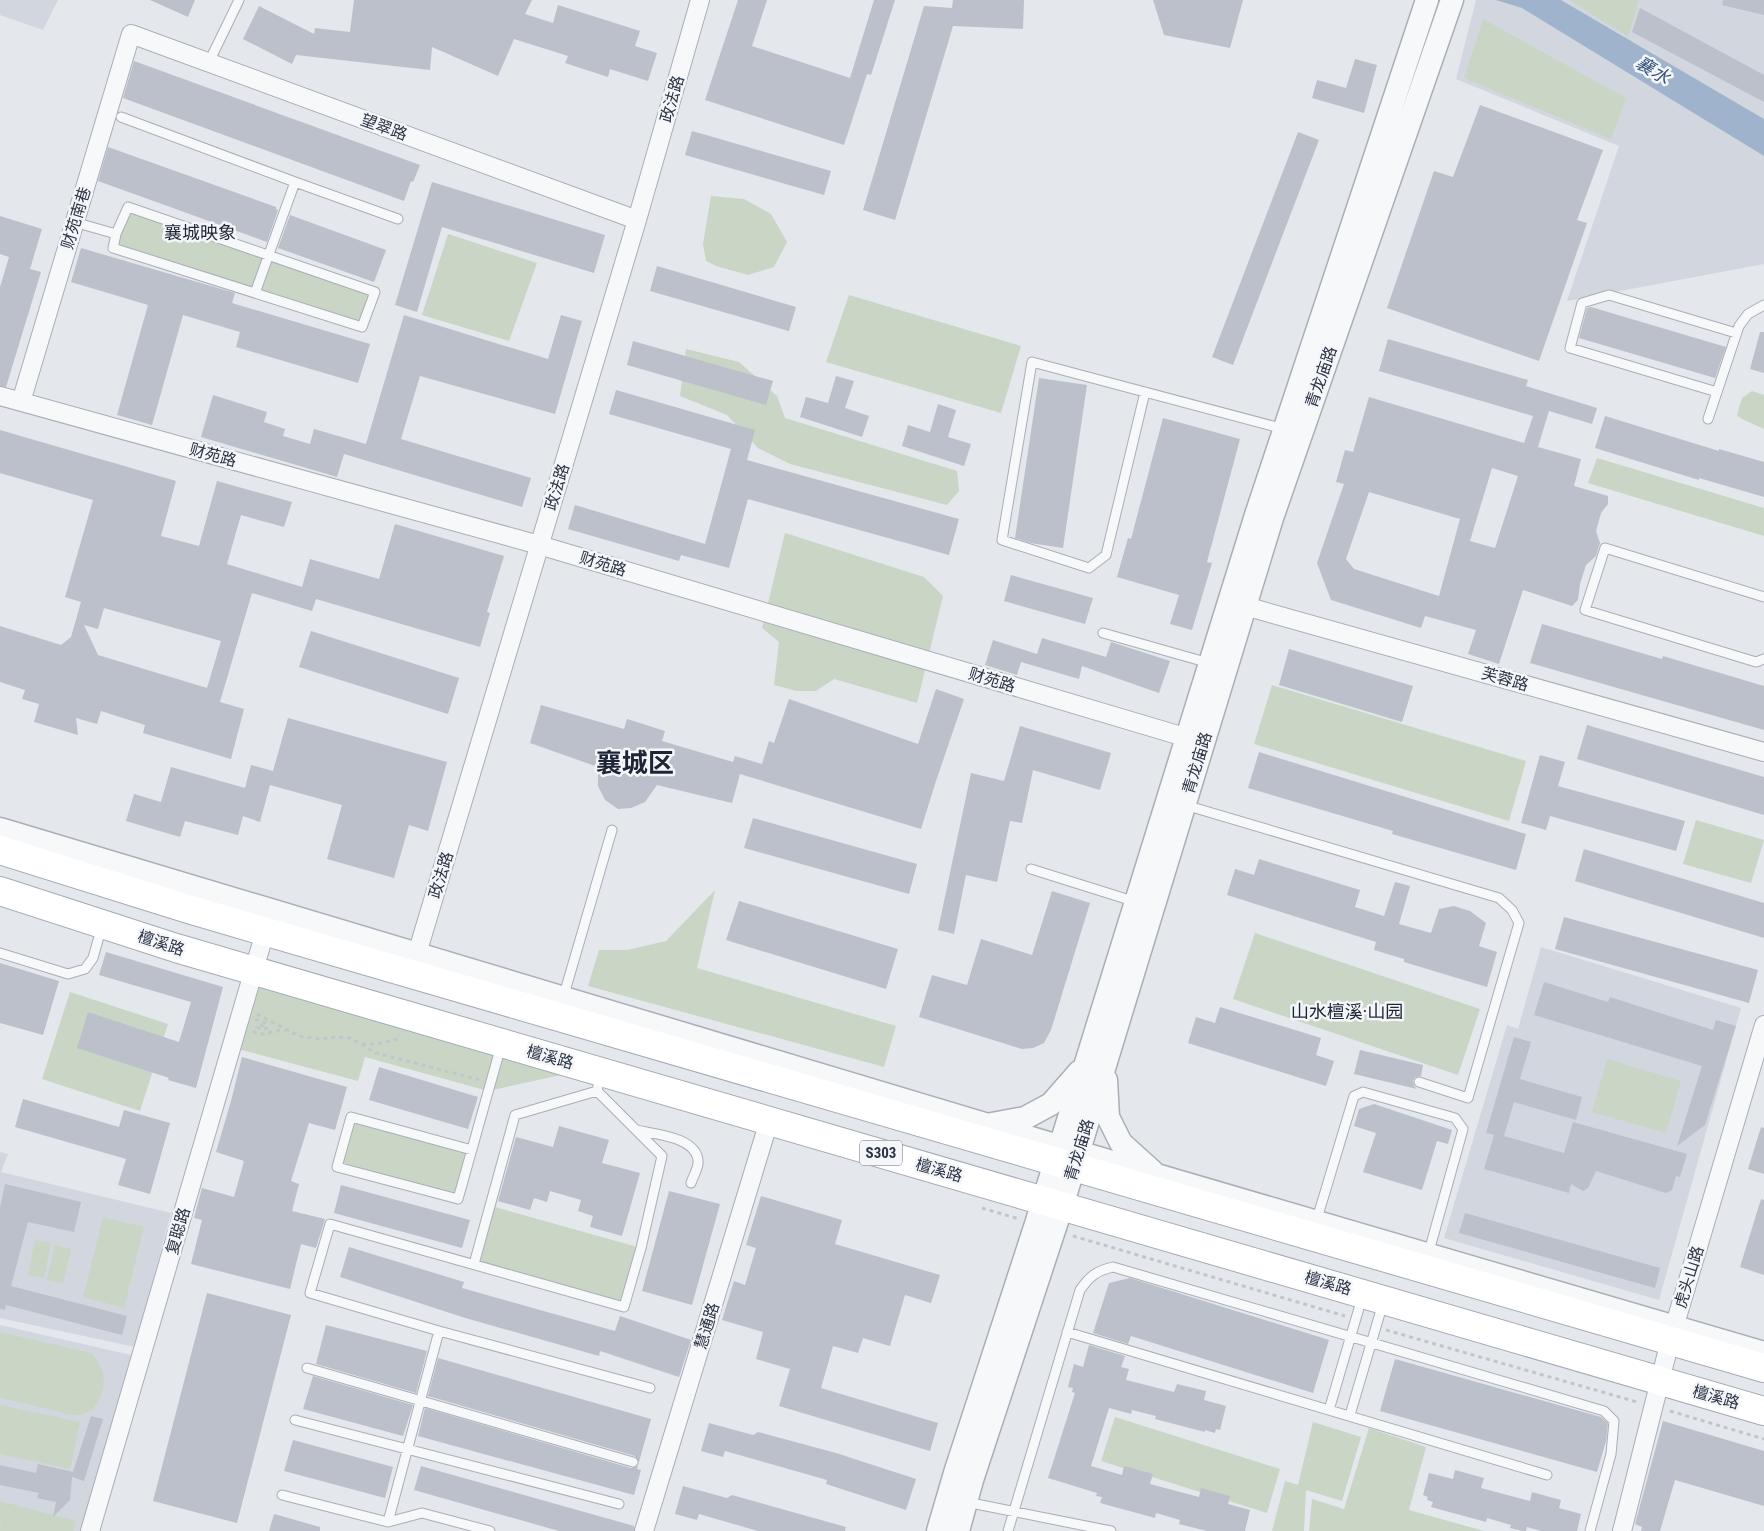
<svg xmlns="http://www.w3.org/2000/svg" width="1764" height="1531" font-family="'Roboto Condensed','Noto Sans SC',sans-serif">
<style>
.built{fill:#d2d6de}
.green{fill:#c9d6c5}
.water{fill:#9fb4cc}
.building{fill:#bbc0ca;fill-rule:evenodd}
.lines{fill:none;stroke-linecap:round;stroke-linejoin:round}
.service-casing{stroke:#a9aeb7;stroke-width:11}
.minor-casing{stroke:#a9aeb7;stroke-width:20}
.tertiary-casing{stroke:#a9aeb7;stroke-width:25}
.primary-casing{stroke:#a3abb8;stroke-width:30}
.path{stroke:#c2c5cb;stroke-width:3;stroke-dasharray:4 4;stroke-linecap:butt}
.service{stroke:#f7f8fa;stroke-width:9}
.minor{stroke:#f7f8fa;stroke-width:18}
.tertiary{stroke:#f7f8fa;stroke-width:22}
.primary{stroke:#fff;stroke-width:28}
.labels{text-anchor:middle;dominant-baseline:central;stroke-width:5;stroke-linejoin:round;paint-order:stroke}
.shield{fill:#f4f6f9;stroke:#676e7b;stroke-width:1}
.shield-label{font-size:15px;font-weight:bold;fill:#2b3445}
.street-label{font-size:16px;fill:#2b3445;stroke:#f4f6f9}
.water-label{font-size:18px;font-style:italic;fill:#34527a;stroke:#f4f6f9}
.neighbourhood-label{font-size:18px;fill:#1d2536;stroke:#f4f6f9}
.town-label{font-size:26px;font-weight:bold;fill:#1d2536;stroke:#f4f6f9}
</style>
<rect width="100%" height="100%" fill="#e4e7ec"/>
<!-- built -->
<path class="built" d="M0 0H58L43 30 0 15Z
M1476 0H1764V264L1567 301 1619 146 1456 79Z
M1541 947 1741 1008 1659 1300 1444 1238 1507 1025 1518 1029Z
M0 1152 8 1154 1 1172 171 1213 135 1347 0 1318Z
M0 1325 131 1355 82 1531H0Z"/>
<!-- green -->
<path class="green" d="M1569 0H1639L1628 37Z
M1483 19 1626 98 1611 139 1464 78Z
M711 196 744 199 771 214 787 242 774 267 748 275 716 266 706 261 703 244Z
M132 208 375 292 362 327 113 248Z
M448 234 537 263 509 341 422 315Z
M849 295 1021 346 1001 413 826 362Z
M686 349 739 362 777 396 785 418 957 471 959 491 947 505 790 464 758 448 727 415 680 396Z
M1752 391 1764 395V429L1742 419 1737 415 1742 398Z
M1597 458 1764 508V536L1588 483Z
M785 533 924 577 943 596 917 703 834 679 816 691H796L774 685 779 642 762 628Z
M1272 685 1526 761 1509 821 1254 744Z
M1696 820 1764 840 1751 883 1683 864Z
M715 890 697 968 896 1026 884 1067 588 986 599 950H627L666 941Z
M1255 933 1480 1009 1458 1075 1233 999Z
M251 980 570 1073 488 1091 365 1057 358 1081 231 1047Z
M70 992 168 1024 140 1111 42 1079Z
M1607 1059 1681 1081 1666 1133 1592 1112Z
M351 1117 472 1150 458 1199 337 1167Z
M491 1206 641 1248 624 1307 474 1264Z
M103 1217 144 1227 124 1308 83 1297Z
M35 1240 51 1243 44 1278 28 1275Z
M55 1245 71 1249 63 1283 47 1280Z
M0 1332 91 1353C100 1363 106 1374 103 1388 100 1402 92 1415 76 1415 68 1415 60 1412 53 1410 35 1406 18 1402 0 1398Z
M0 1405 80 1422 70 1469 0 1454Z
M1115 1417 1280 1469 1267 1513 1101 1461Z
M1313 1422 1361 1437 1342 1501 1306 1490 1304 1531H1272L1285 1481 1298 1485Z
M1369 1428 1426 1447 1409 1510 1484 1531H1309L1312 1499 1344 1509Z
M0 1501 76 1521 73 1531H0L1 1519H0Z"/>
<!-- water -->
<path class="water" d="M1496 0H1561L1764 119V156L1522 8Z"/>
<!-- building -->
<path class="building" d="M150 0H195L188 17Z
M354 0H532L525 14 553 23 558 5 640 31 635 46 657 53 648 81 610 69 608 77 565 63 568 56 514 39 498 76 432 47 430 70 296 55 292 64 243 39 259 6 314 34 315 28 350 32Z
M738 0H767L752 46 850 78 874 0H895L871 75 867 74 844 145 705 100Z
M953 0H1024L1023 29 953 26 895 220 863 210 924 6 952 8Z
M1153 0H1243L1230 48 1164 35Z
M1723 0H1764V15L1722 5Z
M1640 8 1764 75V102L1632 32Z
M1355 59 1377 65 1364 113 1312 98 1317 80 1346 88Z
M134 61 420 165 413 182 411 181 404 201 123 98Z
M1480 105 1603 150 1577 220 1587 223 1539 361 1387 308 1434 171 1453 177Z
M692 131 831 171 824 195 685 155Z
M1298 132 1319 140 1233 365 1212 357Z
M108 147 276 207V209L278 210 267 242 98 181Z
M432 182 605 235 594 273 442 227 417 312 395 305Z
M290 215 386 250 374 282 278 248Z
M0 216 42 229 30 269 41 272 6 387 0 386V287L9 257 0 254Z
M81 248 235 293 232 303 370 344 358 383 236 347 240 332 183 315 152 425 117 415 148 305 71 282Z
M657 266 796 307 789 331 650 291Z
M1591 307 1726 347 1715 378 1579 338 1587 308Z
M404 315 548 359 561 315 582 321 555 414 420 376 401 439 531 478 522 507 344 454 337 477 201 437 213 395 267 412 264 422 285 429 283 436 310 444 314 429 366 444Z
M1760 332H1764V373L1750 369Z
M1388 339 1528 380 1526 386 1597 408 1592 424 1549 411 1538 447 1581 459 1574 486 1608 496V504L1601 513 1596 531 1600 543 1596 556 1586 565 1580 584 1578 600 1572 606 1523 590 1499 664 1468 654 1476 630 1425 616 1421 628 1331 600 1317 563 1344 484 1336 482 1345 450 1353 452 1369 397 1524 443 1533 416 1379 371ZM1492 468 1518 476 1495 548 1470 541ZM1369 492 1460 519 1439 596 1354 569 1346 559Z
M633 341 773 381 766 405 627 365Z
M836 376 854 381 845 408 869 416 862 437 800 417 806 397 828 403Z
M1039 378 1087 385 1063 548 1030 543 1015 538Z
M616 390 755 430 747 460 959 519 949 555 748 499 729 568 681 555 679 561 568 529 575 505 705 544 731 449 609 414Z
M938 404 956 410 948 437 971 444 964 466 902 446 908 425 930 432Z
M1605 416 1719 451V449L1764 462V497L1699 478V480L1595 448Z
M1163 418 1240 439 1207 562 1212 563 1192 630 1170 624 1179 595 1117 577 1128 538 1131 539Z
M0 430 176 481 161 536 199 546 217 481 292 502 284 527 241 515 227 564 302 587 310 559 379 579 395 524 504 556 487 612 490 613 480 647 316 599 312 611 252 593 220 702 244 709 231 759 143 733 145 725 101 711 97 724 76 718 78 735 34 722 39 704 22 699 25 690 0 682V626L61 645 71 637 81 602 65 597 93 500 0 473ZM104 608 221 641 207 688 98 655 84 625 98 629Z
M1011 575 1093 598 1085 624 1004 601Z
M1542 624 1662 659 1663 656 1764 686V730L1530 663Z
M311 631 459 678 448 714 299 667Z
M1042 638 1106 657 1111 642 1170 661 1159 693 1082 666 1079 679 1021 662 1017 675 985 665 993 640 1037 654Z
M1289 649 1413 686 1402 722 1279 685Z
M936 689 964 699 936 781 921 829 740 774 732 803 657 785 645 802 631 808 618 809 605 800 598 786V767L530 743 541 705 624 729 627 719 665 731 662 741 733 762 735 756 762 764 769 741 774 743 789 699 918 744Z
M288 718 447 762 428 831 409 825 394 878 327 859 342 805 270 785 260 822 243 816 238 835 185 821 180 837 126 821 134 794 161 802 171 767 245 788 251 765 273 771Z
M1587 725 1764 777V815L1577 759Z
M1020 726 1111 753 1100 790 1033 770 1022 823 1010 821 997 882 966 875 954 934 938 930 971 773 1004 781Z
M1259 752 1526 834 1516 870 1392 834 1393 831 1248 788Z
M1540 755 1565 762 1558 786 1685 821 1676 851 1550 816 1546 830 1521 823Z
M753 818 917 864 909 894 744 848Z
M1584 849 1764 903V938L1575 881Z
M1259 859 1360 890 1355 907 1384 916 1395 882 1410 886 1399 924 1431 933 1439 909 1454 906 1470 911 1486 923 1479 946 1497 952 1487 987 1404 962V959L1374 950 1376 942 1227 895 1235 869 1254 875Z
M1052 891 1090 903 1051 1030 1044 1043 1033 1048 1022 1049 919 1017 932 975 967 985 981 939 1032 955Z
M739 901 898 949 886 989 726 940Z
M1564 917 1758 970 1749 1003 1555 949Z
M106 952 223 987 196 1088 168 1080 169 1078 77 1048 88 1012 179 1042 191 1002 99 975Z
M0 963 59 981 43 1035 0 1023Z
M1544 982 1608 1002 1610 997 1713 1030 1716 1020 1736 1026 1705 1125 1677 1146 1702 1066 1534 1015Z
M1220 1007 1321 1038 1316 1055 1334 1061 1326 1086 1188 1043 1196 1017 1215 1023Z
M1514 1037 1531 1042 1520 1079 1582 1097 1576 1120 1514 1102 1504 1136 1564 1153 1573 1122 1687 1154 1680 1177 1676 1176 1672 1190 1666 1193 1596 1171 1588 1188 1583 1191 1571 1184 1569 1193 1484 1169 1494 1135 1486 1133Z
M1360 1050 1423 1065 1421 1076 1415 1077 1413 1081 1414 1086 1417 1089 1354 1074Z
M242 1057 347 1087 335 1130 309 1123 291 1181 299 1184 292 1211 325 1219 316 1248 301 1244 290 1289 191 1264 202 1220 194 1218 202 1188 234 1197 244 1161 216 1152 231 1101Z
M379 1067 478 1097 468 1129 369 1100Z
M23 1099 119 1127 124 1110 170 1123 150 1194 118 1185 126 1159 15 1127Z
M1374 1104 1452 1130 1448 1144 1437 1141 1422 1190 1363 1172 1376 1133 1354 1126 1359 1109Z
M559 1126 609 1140 602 1163 640 1173 622 1236 590 1227 593 1216 578 1211 581 1200 550 1191 547 1202 534 1198 530 1210 498 1201 516 1137 553 1147Z
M1761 1127 1764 1128V1174L1748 1169Z
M5 1184 81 1202 74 1232 28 1222 11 1286 127 1316 122 1335 6 1305 5 1310 0 1309V1208Z
M341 1185 470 1220 462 1248 334 1213Z
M669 1191 720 1204 692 1305 642 1291Z
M761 1196 842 1220 835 1244 940 1275 931 1303 905 1295 890 1346 863 1338 858 1353 833 1346 821 1388 938 1423 930 1451 779 1406 790 1369 756 1359 763 1332 722 1320 734 1281 745 1285 756 1248 746 1245Z
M1761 1199 1764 1200V1275L1740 1267Z
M1465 1213 1660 1268 1655 1288 1459 1233Z
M349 1247 464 1282 462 1288 615 1331 620 1316 691 1340 679 1377 600 1351 599 1356 462 1317 340 1277Z
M1130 1278 1329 1340 1313 1393 1131 1336 1128 1344 1093 1333 1109 1283Z
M207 1293 291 1315 237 1523 153 1501Z
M326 1325 427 1351 416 1393 316 1364Z
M1089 1345 1125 1356 1121 1367 1129 1369 1126 1380 1174 1392 1177 1384 1206 1391 1204 1400 1226 1406 1220 1430 1216 1429 1215 1433 1205 1430V1432L1155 1419 1156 1416 1132 1410 1131 1414 1109 1408 1091 1466 1122 1475 1124 1466 1153 1474 1150 1484 1199 1497 1201 1488 1230 1496 1228 1504 1250 1510 1245 1531H1207L1179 1524 1180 1520 1156 1513 1155 1518 1100 1503 1102 1497 1096 1496 1097 1493 1048 1478 1075 1393 1072 1392 1073 1388 1068 1387 1074 1364 1083 1367Z
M438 1358 651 1419 639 1462 635 1456 428 1396Z
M1395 1359 1601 1417 1608 1423 1606 1441 1597 1472 1380 1411Z
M313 1376 413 1405 403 1436 303 1409Z
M425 1408 631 1468 638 1466 637 1469 641 1470 634 1495 418 1436Z
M91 1416 103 1419 84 1481 72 1477 70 1500 53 1517 56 1502 37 1498 39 1493 0 1485V1465L36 1473 38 1464 73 1472 72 1475Z
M1663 1421 1764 1451V1506L1675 1480 1660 1531H1641L1642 1527 1635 1524Z
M709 1423 753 1435 758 1432 836 1453 916 1479 906 1510 826 1484 827 1480 725 1451 723 1457 701 1451Z
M293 1440 393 1467 385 1498 284 1471Z
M421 1466 634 1526V1531H559L414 1490Z
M1455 1470 1484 1478 1481 1488 1530 1501 1532 1492 1561 1500 1559 1508 1581 1514 1577 1531H1541L1527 1527 1526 1531H1522L1510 1528 1511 1525 1487 1518 1486 1522 1431 1507 1433 1502 1427 1500 1428 1497 1423 1495 1429 1473 1453 1479Z
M683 1486 727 1498 732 1495 846 1527 845 1531H758L699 1514 697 1520 675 1514Z
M274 1514 320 1527V1531H269Z"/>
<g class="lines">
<defs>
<path id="service" d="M209 62 239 0
M121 117 295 182
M74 222 116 234 113 248 362 327 375 292 128 207 116 234
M255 293 295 182 398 219
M1145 392 1106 555 1089 568 1002 540 1032 362 1284 429
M1717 392 1570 348 1582 303 1609 295 1736 333
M1708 419 1739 326 1748 314 1764 305
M1764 597 1605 548 1585 610 1756 662 1764 659
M1103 633 1209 663
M1185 805 1499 898 1512 910 1519 923 1468 1098 1419 1082
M1031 869 1136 902
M0 953 68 974 85 969 93 958 100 933
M563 998 612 830
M636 1130C654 1134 700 1137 698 1164 697 1170 693 1177 691 1183
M472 1150 351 1117 337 1167 458 1199 499 1053
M1316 1222 1354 1096 1363 1092 1455 1118 1463 1129 1428 1255
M474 1264 515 1115 597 1091
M439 1331 650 1388
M1067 1332 1547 1475
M307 1368 633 1462
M1329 1410 1362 1298
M1350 1415 1383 1303
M295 1420 619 1504
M282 1495 388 1522 422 1513 490 1531
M966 1502 1111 1531
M388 1522 439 1331 310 1293 330 1224 624 1307 641 1248 662 1156 597 1091 600 1076
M1008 1531 1080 1290C1090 1276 1096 1271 1113 1267L1604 1411 1614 1421 1611 1454 1590 1531"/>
<path id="minor" d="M0 396 539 545 1198 741
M21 402 131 34 637 220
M1245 606 1764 752
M413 967 637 220 700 0
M90 1531 265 932
M644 1531 769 1121
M1622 1531 1670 1341 1764 1025"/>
<path id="tertiary" d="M0 829 1078 1152 1764 1353
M1106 1080 1108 1117 1121 1143 1152 1171
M992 1124 1025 1118 1051 1104 1079 1072
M938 1531 955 1473 1036 1224 1256 515 1427 0
M958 1531 972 1480 1062 1206 1272 518 1452 0"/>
<path id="primary" d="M0 850 188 909 1764 1368
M0 891 176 948 1764 1411"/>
</defs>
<!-- service casing -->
<use href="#service" class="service-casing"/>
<!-- minor casing -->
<use href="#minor" class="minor-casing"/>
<!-- tertiary casing -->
<use href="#tertiary" class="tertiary-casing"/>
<!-- primary casing -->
<use href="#primary" class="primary-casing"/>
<!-- path -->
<path class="path" d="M257 1014 299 1036 319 1039 335 1037 351 1038 376 1053 480 1080
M255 1020C261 1019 263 1021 267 1025V1028L262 1030 257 1027 258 1025H262L264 1029
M253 1031C264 1039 274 1028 285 1031
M362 1044H377L398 1039 400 1035
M982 1208 1019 1219
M1073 1236 1345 1316
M1386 1330 1637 1402
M1670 1411 1764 1439"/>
<!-- service -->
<use href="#service" class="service"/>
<!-- minor -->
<use href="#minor" class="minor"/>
<!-- tertiary -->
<use href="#tertiary" class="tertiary"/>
<!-- primary -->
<use href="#primary" class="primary"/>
</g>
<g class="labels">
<!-- shield labels -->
<rect class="shield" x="860" y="1140.5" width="42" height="25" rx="4"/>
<g class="shield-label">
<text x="881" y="1153">S303</text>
</g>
<!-- street labels -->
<g class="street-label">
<text transform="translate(672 99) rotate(-74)">政法路</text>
<text transform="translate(384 127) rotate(20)">望翠路</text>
<text transform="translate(76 218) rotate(-73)">财苑南巷</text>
<text transform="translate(1321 377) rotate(-71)">青龙庙路</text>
<text transform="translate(213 455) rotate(15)">财苑路</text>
<text transform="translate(557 487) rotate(-73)">政法路</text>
<text transform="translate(603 564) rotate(17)">财苑路</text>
<text transform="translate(1505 679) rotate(16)">芙蓉路</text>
<text transform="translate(992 680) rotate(17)">财苑路</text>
<text transform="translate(1197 763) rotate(-73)">青龙庙路</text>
<text transform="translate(441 875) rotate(-73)">政法路</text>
<text transform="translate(161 943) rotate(18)">檀溪路</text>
<text transform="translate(550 1057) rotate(16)">檀溪路</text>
<text transform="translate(1079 1150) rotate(-73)">青龙庙路</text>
<text transform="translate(939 1170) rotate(16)">檀溪路</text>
<text transform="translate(178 1231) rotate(-74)">复聪路</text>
<text transform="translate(1689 1277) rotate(-73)">虎头山路</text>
<text transform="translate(1328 1283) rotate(16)">檀溪路</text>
<text transform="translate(707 1326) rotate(-73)">慧通路</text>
<text transform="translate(1716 1397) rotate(16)">檀溪路</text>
</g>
<!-- water labels -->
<g class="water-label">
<text transform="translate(1653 70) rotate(31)">襄水</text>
</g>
<!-- neighbourhood labels -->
<g class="neighbourhood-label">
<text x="200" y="232">襄城映象</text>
<text x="1347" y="1011">山水檀溪·山园</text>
</g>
<!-- town labels -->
<g class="town-label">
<text x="635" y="763">襄城区</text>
</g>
</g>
</svg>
